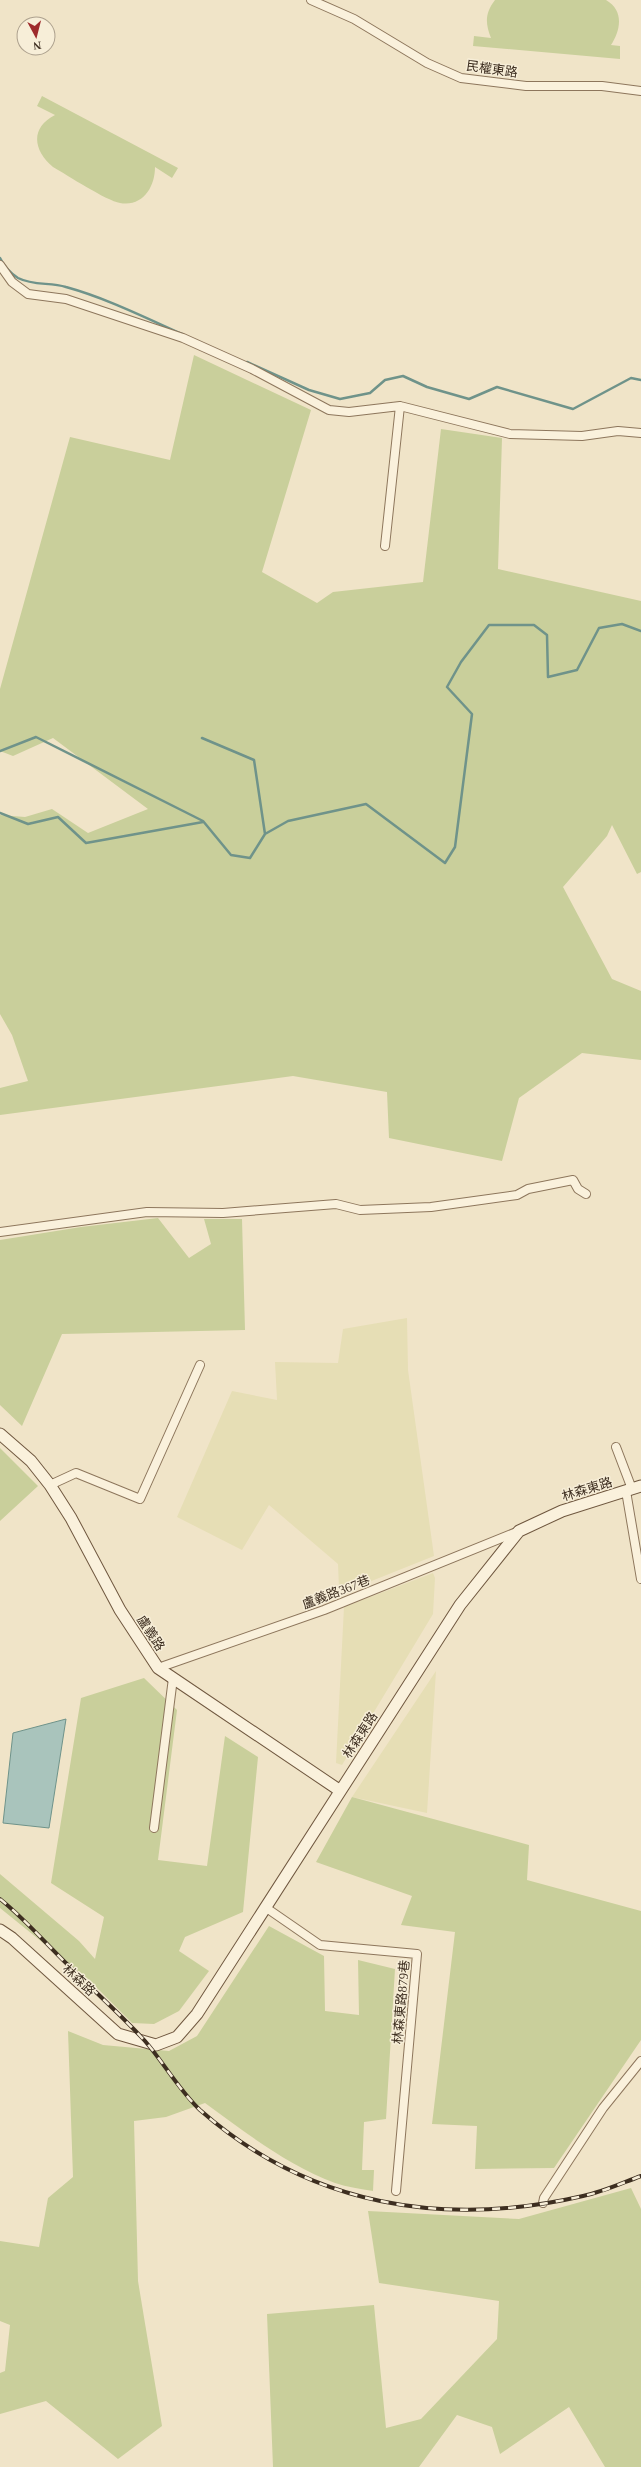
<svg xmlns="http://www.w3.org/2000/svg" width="641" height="2467" font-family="'Times New Roman','Noto Sans TC',serif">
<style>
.farmland{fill:#e6deb5}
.green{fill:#c9cf9b}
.water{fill:#a9c4bc;stroke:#6f938a}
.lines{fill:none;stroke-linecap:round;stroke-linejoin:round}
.stream{stroke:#6f938a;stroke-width:2.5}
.street-casing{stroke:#8d765c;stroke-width:10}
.secondary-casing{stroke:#6f573f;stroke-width:13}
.street{stroke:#faf1dc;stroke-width:8}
.secondary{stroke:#faf1dc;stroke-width:11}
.rail-casing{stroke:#3d2e20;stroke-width:4}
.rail{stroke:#f7eed8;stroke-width:2.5;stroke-dasharray:8;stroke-linecap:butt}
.labels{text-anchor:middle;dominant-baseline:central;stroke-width:3;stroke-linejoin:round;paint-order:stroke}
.street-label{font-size:13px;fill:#3d2e20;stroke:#f7eed8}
</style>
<rect width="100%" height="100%" fill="#f0e4c8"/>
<!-- farmland -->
<path class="farmland" d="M407 1318 408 1370 434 1556 344 1592 339 1589 338 1564 269 1505 242 1550 177 1517 232 1391 277 1400 275 1362 338 1363 343 1329Z
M433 1573 435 1578 433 1614 342 1765 336 1763 344 1607Z
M436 1671 427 1813 352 1797Z"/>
<!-- green -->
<path class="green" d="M495 0H606C625 11 620 31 611 45L620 46V59L473 46 474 36 491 38C485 23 485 13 495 0Z
M42 96 178 168 172 178 155 167C155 187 143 207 120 203 107 201 67 175 53 167 33 150 30 128 55 115L37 106Z
M194 355 311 410 262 572 317 603 333 592 423 582 441 429 502 438 498 569 641 601V872L637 874 612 825 607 836 563 887 612 979 641 991V1060L582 1053 519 1098 502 1161 389 1138 387 1092 293 1076 0 1115V1088L28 1081 12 1035 0 1014V815L25 817 52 809 88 833 148 809 53 738 13 756 0 751V689L70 437 170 460Z
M158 1218 189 1258 211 1244 204 1219H242L245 1330 62 1334 22 1426 0 1405V1240L81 1227Z
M0 1448 38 1486 0 1521Z
M144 1678 177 1710 158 1860 207 1866 225 1736 258 1757 243 1912 185 1937 179 1951 209 1971 179 2011 154 2024 132 2023 89 1980 0 1908V1874L79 1941 95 1959 104 1917 51 1883 81 1698Z
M352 1797 529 1845 527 1880 641 1911V2040L554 2168 475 2169 477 2126 432 2124 455 1932 401 1925 412 1896 316 1862Z
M269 1926 324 1956 325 2011 359 2015 358 1960 395 1969 386 2119 364 2122 362 2170H374L373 2191C361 2189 347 2187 335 2183 287 2165 246 2133 205 2103L166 2117 134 2121 138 2281 162 2426 118 2459 46 2401 0 2414V2373L5 2371 10 2325 0 2321V2241L39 2247 48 2198 73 2177 68 2031 103 2045 169 2051 197 2036Z
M631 2188 641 2209V2467H605L569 2407 500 2454 492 2427 457 2415 419 2467H273L267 2314 374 2305 386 2428 421 2419 497 2339 499 2301 379 2283 368 2211 519 2219Z"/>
<!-- water -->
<path class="water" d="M66 1719 49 1828 3 1823 13 1733Z"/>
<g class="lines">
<!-- stream -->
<path class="stream" d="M0 258C3 265 11 274 18 278 34 286 50 282 66 287 106 298 144 317 182 334
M247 362 309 390 340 399 370 393 385 380 403 376 427 387 469 399 497 387 573 409 631 378 641 380
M202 738 254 760 265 834
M0 751 36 737 203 821 231 855 250 858 265 834 288 821 366 804 445 863 455 847 472 714 447 687 461 662 489 625H534L547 635 548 677 577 670 599 628 622 624 641 631
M0 813 28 824 58 817 86 843 203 822"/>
<defs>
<path id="street" d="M311 0 354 19 427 63 461 78 526 86H602L641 91
M0 265 12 282 28 294 66 299 183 338 252 369 329 410 349 412 400 406 510 434 582 436 618 431 641 433
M385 546 400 406
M0 1232 147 1212 223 1213 336 1204 360 1210 431 1207 517 1195 528 1189 573 1180 578 1189 586 1194
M616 1447 632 1489
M50 1485 76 1473 140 1499 200 1365
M626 1491 641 1579
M158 1668 324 1610 519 1531
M154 1828 173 1678
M265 1907 320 1945 417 1954 396 2191
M543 2203 544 2198 603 2108 641 2061"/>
<path id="secondary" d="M0 1434 31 1461 50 1485 71 1518 120 1610 158 1668 339 1790
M0 1930 12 1938 118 2034 156 2045 177 2037 197 2014 460 1605 519 1531 562 1511 641 1486"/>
</defs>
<!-- street casing -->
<use href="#street" class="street-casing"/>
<!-- secondary casing -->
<use href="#secondary" class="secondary-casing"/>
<!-- street -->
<use href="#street" class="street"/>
<!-- secondary -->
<use href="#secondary" class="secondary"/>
<defs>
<path id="rail" d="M0 1899C25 1919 46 1944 69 1966 94 1991 121 2015 145 2041 164 2063 179 2090 200 2110 309 2206 444 2228 583 2196 603 2192 622 2183 641 2176"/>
</defs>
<!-- rail casing -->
<use href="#rail" class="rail-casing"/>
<!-- rail -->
<use href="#rail" class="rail"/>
</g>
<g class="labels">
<!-- street labels -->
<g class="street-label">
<text transform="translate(492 69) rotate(8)">民權東路</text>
<text transform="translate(587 1489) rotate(-17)">林森東路</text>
<text transform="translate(336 1592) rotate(-21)">盧義路367巷</text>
<text transform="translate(151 1633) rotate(57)">盧義路</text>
<text transform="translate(360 1735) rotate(-57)">林森東路</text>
<text transform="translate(79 1980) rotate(43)">林森路</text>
<text transform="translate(401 2002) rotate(-85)">林森東路879巷</text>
</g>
</g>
<!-- north arrow -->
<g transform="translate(36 36) rotate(173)"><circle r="19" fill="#f7eed8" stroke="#ada18e"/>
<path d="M0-3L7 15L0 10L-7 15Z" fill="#9e2a2b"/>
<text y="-6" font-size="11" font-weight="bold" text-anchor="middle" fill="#3d2e20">N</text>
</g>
</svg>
